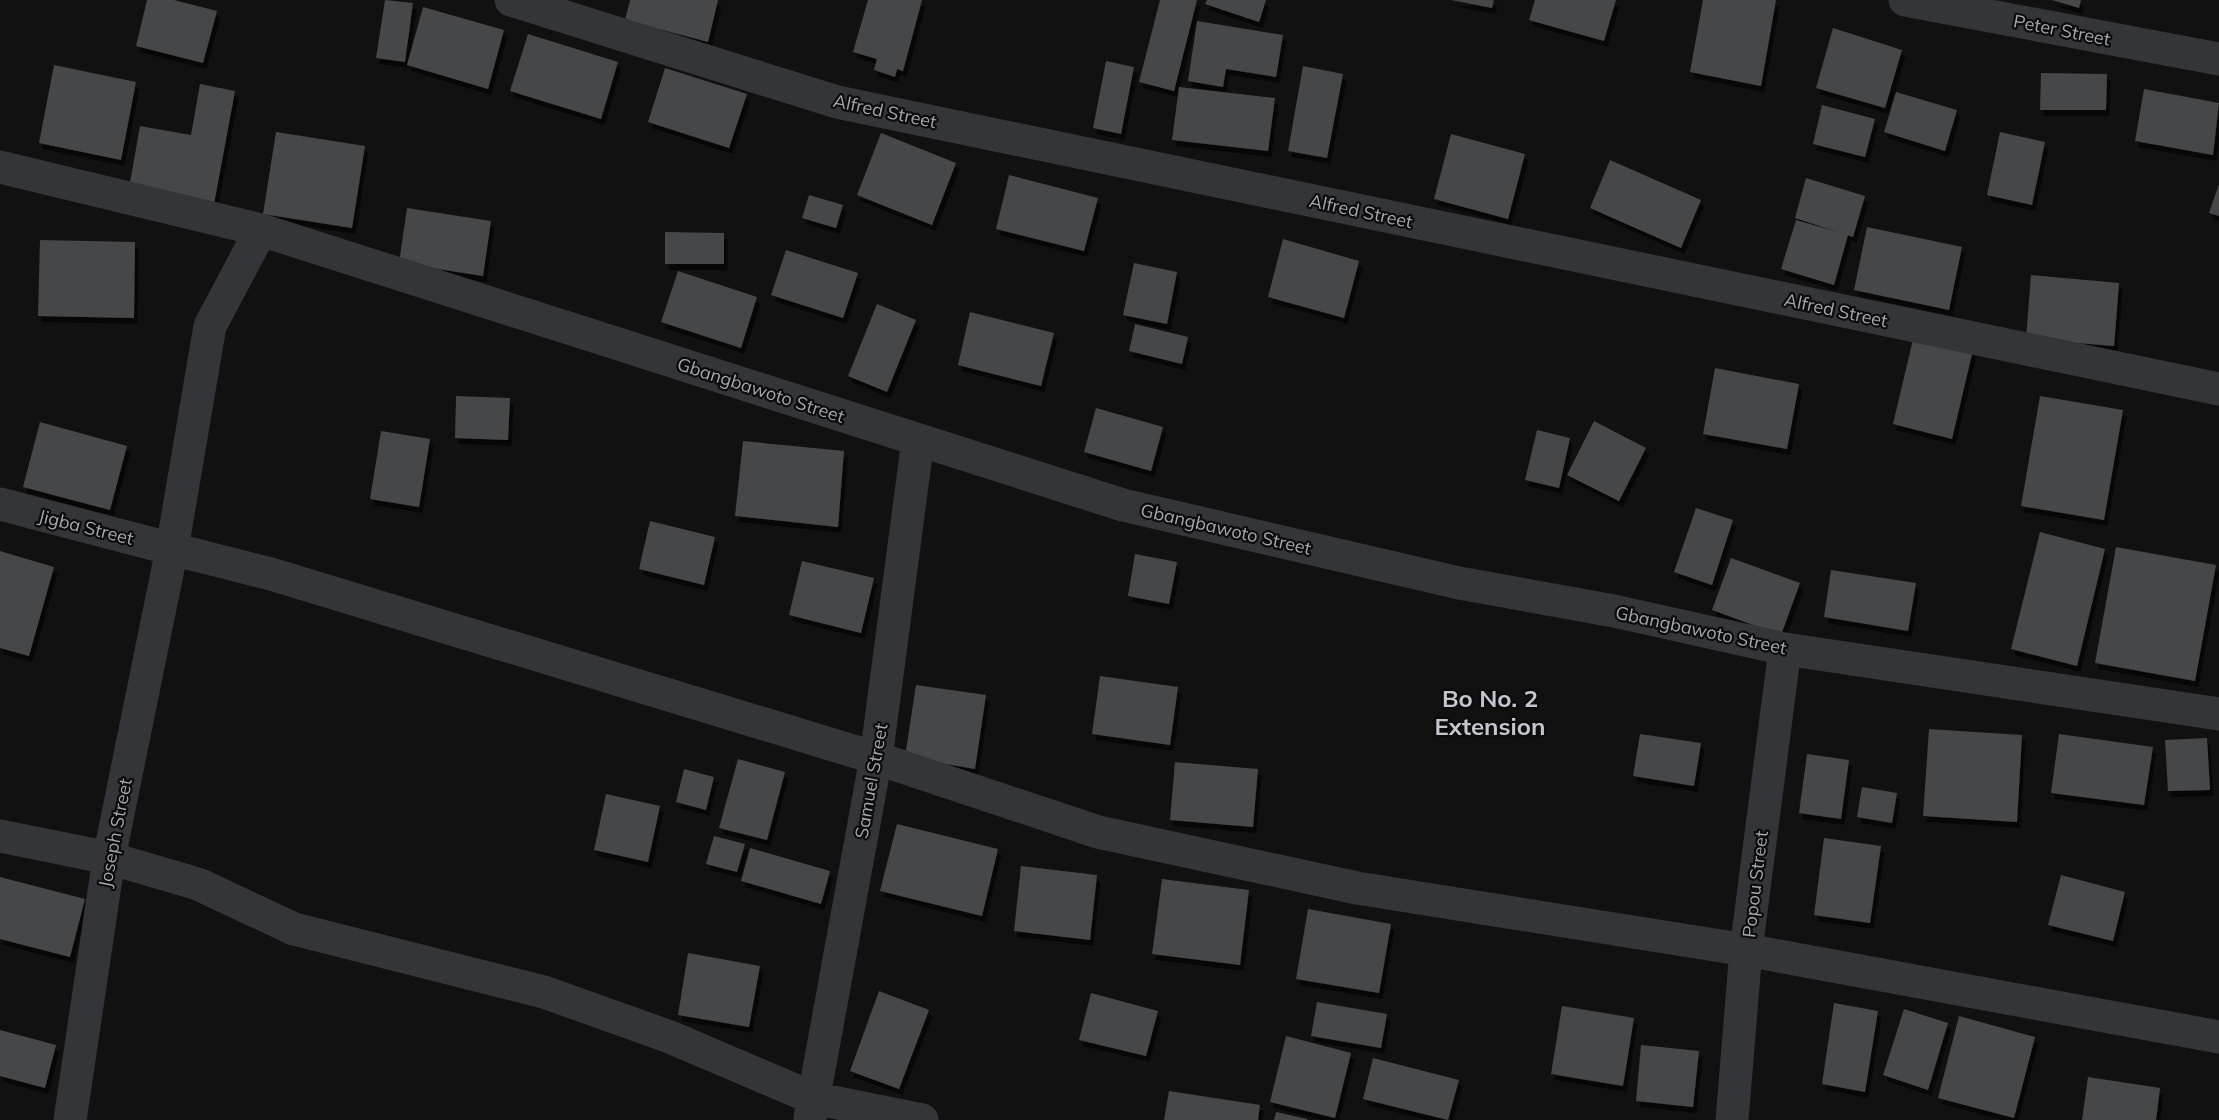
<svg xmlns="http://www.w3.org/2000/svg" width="2219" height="1120" font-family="Mulish,sans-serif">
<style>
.building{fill:#45464a;filter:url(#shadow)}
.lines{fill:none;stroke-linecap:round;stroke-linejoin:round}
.minor{stroke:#343539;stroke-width:33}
.labels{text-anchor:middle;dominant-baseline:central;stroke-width:4.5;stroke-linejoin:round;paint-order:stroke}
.street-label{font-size:18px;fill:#a4a7b2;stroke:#0c0c0d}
.district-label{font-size:24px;font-weight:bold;fill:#c4c6ce;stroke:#0c0c0d}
</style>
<defs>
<filter id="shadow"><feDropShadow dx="3.5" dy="6" stdDeviation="0" flood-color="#0009"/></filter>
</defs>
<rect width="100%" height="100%" fill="#111112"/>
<!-- building -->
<path class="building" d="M147 0H174L217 11 203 63 136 46Z
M385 0 413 3 405 62 376 58Z
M630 0H718L708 42 625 20Z
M868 0H922L903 71 897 69 895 77 874 70 877 59 853 52Z
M1160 0H1197L1174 91 1139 82Z
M1207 0H1266L1259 22 1205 4Z
M1451 0H1494L1492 8Z
M1535 0H1616L1604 41 1529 20Z
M1703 0H1776L1761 86 1690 72Z
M2052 0H2081L2079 8Z
M423 7 504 30 488 89 407 65Z
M1197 21 1283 35 1276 77 1226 69 1223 87 1188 81Z
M1833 28 1902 50 1885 108 1816 88Z
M528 34 618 62 601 119 510 91Z
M1106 61 1134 67 1121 134 1093 128Z
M54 65 136 82 121 160 39 143Z
M1303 66 1343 74 1327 158 1288 151Z
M665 68 747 94 729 148 648 122Z
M2041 73 2107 74 2106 110H2040Z
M200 84 235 91 214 204 129 188 140 126 191 135Z
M1179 87 1275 98 1268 151 1172 140Z
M2144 89 2219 103 2213 155 2135 141Z
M1896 92 1957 110 1945 151 1884 132Z
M1822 105 1875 119 1865 157 1813 144Z
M276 132 365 146 352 228 263 214Z
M2000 132 2045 142 2032 205 1987 195Z
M881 133 956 163 932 225 857 195Z
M1451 134 1525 154 1508 219 1434 199Z
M1610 160 1701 200 1681 248 1590 208Z
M1009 175 1098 198 1084 251 996 229Z
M1806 178 1865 196 1853 237 1795 218Z
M2219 184V216L2209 213Z
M809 195 843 205 836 228 802 218Z
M407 208 491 221 483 276 399 263Z
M1796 220 1848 235 1834 285 1781 269Z
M1867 227 1962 247 1949 310 1854 290Z
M665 232 724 233V264H665Z
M1283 239 1359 261 1344 318 1268 297Z
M40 240 135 242 134 318 38 316Z
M786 250 858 273 843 318 771 295Z
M1134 263 1177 272 1167 324 1123 315Z
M678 271 757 297 741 348 661 322Z
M2031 275 2119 283 2114 346 2026 339Z
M877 304 916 320 887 392 848 376Z
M970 312 1054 333 1041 386 958 365Z
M1135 324 1188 337 1182 364 1129 351Z
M1914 335 1973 350 1952 439 1893 424Z
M1715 368 1799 384 1787 449 1703 434Z
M456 396 510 398 508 440 455 438Z
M2040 396 2123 410 2104 520 2021 506Z
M1096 408 1163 427 1151 471 1084 452Z
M1594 421 1646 448 1619 501 1567 475Z
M40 422 127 446 110 510 23 487Z
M1537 430 1570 438 1559 488 1525 480Z
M381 431 430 439 419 507 370 499Z
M743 441 844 451 838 527 735 516Z
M1696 508 1733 520 1712 585 1674 572Z
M650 521 715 537 704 585 639 569Z
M2040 532 2105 549 2077 666 2011 649Z
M2116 547 2216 565 2195 681 2095 663Z
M0 551 54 567 29 656 0 648Z
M1135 554 1177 562 1169 604 1128 596Z
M1731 558 1800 583 1781 635 1712 610Z
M802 561 874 578 861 633 789 615Z
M1831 570 1916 583 1908 631 1824 617Z
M1100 676 1178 687 1170 745 1092 734Z
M916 685 986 695 975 769 905 757Z
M1929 729 2022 735 2017 822 1923 816Z
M1640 734 1701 743 1694 786 1633 776Z
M2059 734 2153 747 2144 805 2051 793Z
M2207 738 2210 790 2168 791 2165 740Z
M1807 754 1849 760 1841 819 1799 813Z
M738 759 785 772 767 840 719 828Z
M1175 762 1258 769 1253 827 1170 820Z
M684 769 714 777 706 810 676 802Z
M1862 787 1897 793 1892 823 1857 817Z
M606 794 660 806 648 862 594 850Z
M897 824 998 849 982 916 880 891Z
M714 836 745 844 737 872 706 864Z
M1824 838 1881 846 1870 923 1814 915Z
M750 848 830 871 821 904 741 881Z
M1021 866 1097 875 1090 940 1014 931Z
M2061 875 2125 892 2113 941 2048 925Z
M0 877 85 899 70 957 0 939Z
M1162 879 1249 890 1240 965 1152 954Z
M1308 909 1391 924 1379 993 1296 979Z
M688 953 760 966 749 1027 678 1015Z
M879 991 929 1010 899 1089 850 1071Z
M1091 993 1158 1011 1146 1056 1079 1040Z
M1317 1002 1387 1014 1381 1048 1311 1036Z
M1834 1003 1878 1011 1865 1092 1822 1084Z
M1562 1006 1634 1018 1623 1086 1551 1074Z
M1904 1009 1948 1023 1928 1090 1883 1075Z
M1959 1016 2035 1037 2014 1118 1938 1098Z
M0 1030 56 1045 45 1088 0 1076Z
M1286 1036 1351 1053 1335 1118 1270 1102Z
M1641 1045 1699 1051 1693 1107 1636 1101Z
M1373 1058 1459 1080 1448 1120 1363 1099Z
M2088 1077 2160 1088 2156 1120H2082Z
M1169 1091 1260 1105 1258 1120H1164Z
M1276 1112 1307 1119V1120H1274Z"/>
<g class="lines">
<!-- minor -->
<path class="minor" d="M511 0 837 102 2219 389
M1905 0 2219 59
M0 167 261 230 210 326 172 549 271 574 876 758 1098 832 1357 888 1746 950 2219 1037
M261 230 1123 505 1459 583 1614 611 1785 649 2219 714
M0 504 172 549 109 858 70 1120
M0 836 109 858 198 884 294 929 544 992 670 1037 813 1098 922 1120
M810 1118 876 758 918 440
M1732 1120 1746 950 1785 649"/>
</g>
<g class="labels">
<!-- street labels -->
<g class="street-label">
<text transform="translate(2062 30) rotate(11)">Peter Street</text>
<text transform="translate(885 111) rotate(12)">Alfred Street</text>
<text transform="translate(1361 211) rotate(12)">Alfred Street</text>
<text transform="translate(1836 310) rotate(12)">Alfred Street</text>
<text transform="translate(761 390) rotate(18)">Gbangbawoto Street</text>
<text transform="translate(86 527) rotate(14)">Jigba Street</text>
<text transform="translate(1226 529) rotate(13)">Gbangbawoto Street</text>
<text transform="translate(1701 630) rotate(12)">Gbangbawoto Street</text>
<text transform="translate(871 781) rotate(-80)">Samuel Street</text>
<text transform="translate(115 833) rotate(-79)">Joseph Street</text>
<text transform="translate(1755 884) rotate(-83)">Popou Street</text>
</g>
<!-- district labels -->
<g class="district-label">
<text x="1490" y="698">Bo No. 2<tspan x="1490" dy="28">Extension</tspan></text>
</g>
</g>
</svg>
